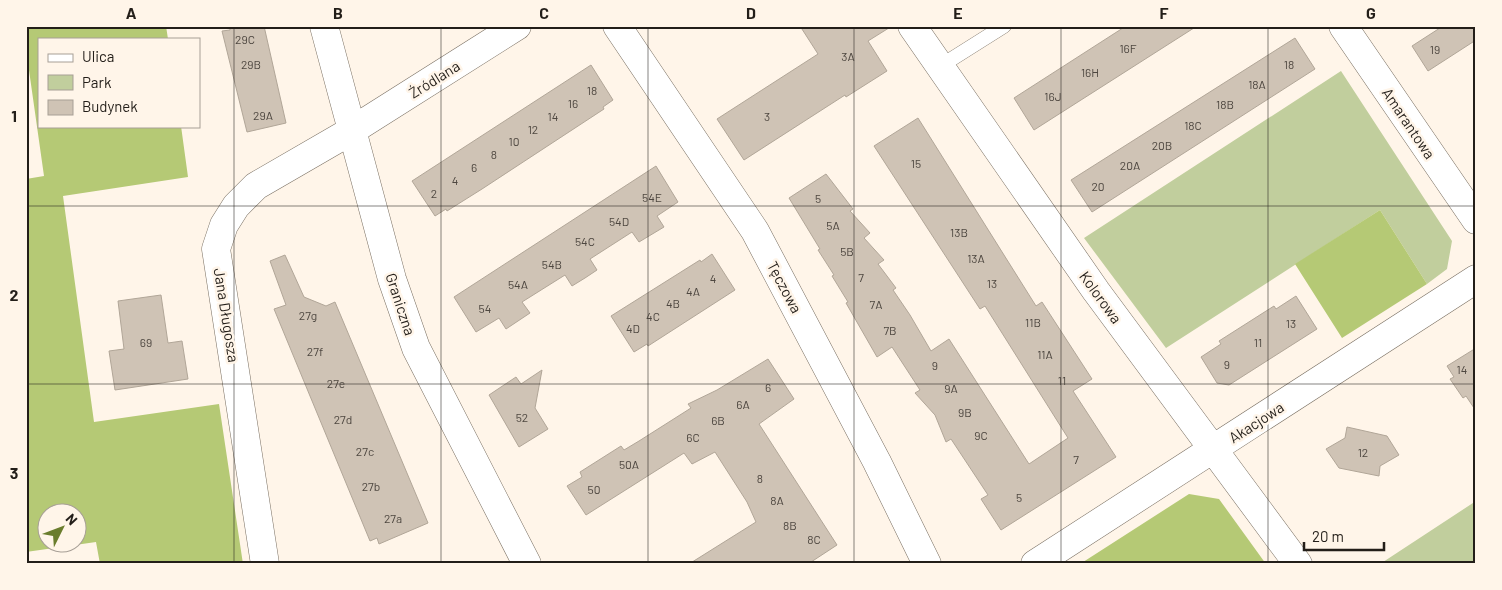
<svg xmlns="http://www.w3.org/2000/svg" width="1502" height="590" font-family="Barlow,sans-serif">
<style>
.green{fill:#c1ce9d}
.forest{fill:#b5c975;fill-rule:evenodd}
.building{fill:#cfc3b5;stroke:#b1a698}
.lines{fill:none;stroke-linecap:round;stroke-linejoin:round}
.service-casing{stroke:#796f62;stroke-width:15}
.minor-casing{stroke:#796f62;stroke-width:29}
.service{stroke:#fff;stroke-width:14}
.minor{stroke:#fff;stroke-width:28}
.grid{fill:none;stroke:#231e19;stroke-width:1;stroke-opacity:0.55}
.labels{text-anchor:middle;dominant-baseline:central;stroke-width:5;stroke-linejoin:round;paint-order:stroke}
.number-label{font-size:12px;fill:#4e4740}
.street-label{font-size:15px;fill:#231e19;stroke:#fff5e9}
.neatline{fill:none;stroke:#231e19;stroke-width:2}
.grid-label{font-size:16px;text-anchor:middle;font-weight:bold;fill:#231e19}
</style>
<rect width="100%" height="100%" fill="#fff5e9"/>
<!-- green -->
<path class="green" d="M1341 71 1452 241 1447 269 1427 284 1380 210 1166 348 1084 238Z
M1476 501V564H1380Z"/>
<!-- forest -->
<path class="forest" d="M26 26H166L168 39H39V126H181L188 177 63 196 94 422 219 404 243 564H100L96 542 26 552V179L44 176 26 49ZM48 512H78V542H48Z
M1380 210 1427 284 1342 338 1295 264Z
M1189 494 1219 499 1266 564H1080Z"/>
<!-- building -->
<path class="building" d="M230 26H264L286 123 247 132 222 31 230 30Z
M800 26H892L868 41 887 71 846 97 845 95 744 160 717 119 818 54Z
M1126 26H1197L1034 130 1014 98Z
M1443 26H1476V40L1428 71 1412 46Z
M1295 38 1315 69 1092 212 1071 180Z
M591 65 613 100 603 107 604 109 482 189 447 211 446 209 435 216 412 181Z
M918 118 1036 306 1042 302 1092 379 1073 391 1116 457 1001 530 981 499 988 495 951 439 946 442 935 415 915 393 920 390 892 347 877 357 846 303 848 302 832 276 834 275 818 250 820 249 789 198 826 174 853 209 850 211 870 233 864 238 884 260 878 264 896 288 893 290 910 315 931 351 949 339 1029 464 1068 438 985 306 980 309 874 146Z
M656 166 678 202 657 216 664 227 639 242 632 232 590 259 597 270 585 278 572 286 565 275 522 302 530 313 506 329 499 318 476 332 454 297Z
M712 254 735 290 648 346 647 344 634 352 611 316 700 260 701 262Z
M285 255 304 297 326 306 335 302 428 523 379 544 377 538 370 541 274 309 286 305 270 261Z
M161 295 168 343 182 341 188 379 115 390 109 351 124 349 118 301Z
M1296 296 1317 329 1229 385 1217 383 1201 357 1221 344 1219 341 1274 306 1276 309Z
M1476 348V411L1466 396 1463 398 1450 379 1454 377 1447 366Z
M768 359 794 399 759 424 837 545 808 564H689L756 522 747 502 715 452 692 464 684 453 586 515 567 486 582 477 580 472 621 446 624 450 639 441 691 408 688 404 717 390Z
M542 370 535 408 548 429 519 447 489 395 516 377 521 384Z
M1347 427 1387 436 1399 455 1380 466 1379 476 1339 468 1326 449 1345 438Z"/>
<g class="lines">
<defs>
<path id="service" d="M939 67 1004 26"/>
<path id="minor" d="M324 26 392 279 416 348 527 564
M617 26 755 231 877 462 927 564
M912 26 1096 291 1298 564
M1343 26 1476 220
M265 564 216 249 224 225 236 206 256 186 351 131 517 26
M1035 564 1476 279"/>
</defs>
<!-- service casing -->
<use href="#service" class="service-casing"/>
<!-- minor casing -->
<use href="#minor" class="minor-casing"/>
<!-- service -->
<use href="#service" class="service"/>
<!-- minor -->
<use href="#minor" class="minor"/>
</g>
<!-- grid -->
<path class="grid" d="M234 26V564M441 26V564M648 26V564M854 26V564M1061 26V564M1268 26V564M26 206H1476M26 384H1476"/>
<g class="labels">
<!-- number labels -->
<g class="number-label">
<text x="245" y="39">29C</text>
<text x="1128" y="48">16F</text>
<text x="1435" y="49">19</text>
<text x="848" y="56">3A</text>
<text x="251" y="64">29B</text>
<text x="1289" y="64">18</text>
<text x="1090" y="72">16H</text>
<text x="1257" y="84">18A</text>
<text x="592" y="90">18</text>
<text x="1053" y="96">16J</text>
<text x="573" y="103">16</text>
<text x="1225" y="104">18B</text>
<text x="263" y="115">29A</text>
<text x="553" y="116">14</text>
<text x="767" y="116">3</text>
<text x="1193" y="125">18C</text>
<text x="533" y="129">12</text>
<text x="514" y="141">10</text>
<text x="1162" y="145">20B</text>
<text x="494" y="154">8</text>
<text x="916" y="163">15</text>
<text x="1130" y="165">20A</text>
<text x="474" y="167">6</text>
<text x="455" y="180">4</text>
<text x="1098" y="186">20</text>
<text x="434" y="193">2</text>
<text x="652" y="197">54E</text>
<text x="818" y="198">5</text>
<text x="619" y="221">54D</text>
<text x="833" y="225">5A</text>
<text x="959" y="232">13B</text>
<text x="585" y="241">54C</text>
<text x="847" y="251">5B</text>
<text x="976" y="258">13A</text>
<text x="552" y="264">54B</text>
<text x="861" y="277">7</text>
<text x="713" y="278">4</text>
<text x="992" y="283">13</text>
<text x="518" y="284">54A</text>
<text x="693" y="291">4A</text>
<text x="673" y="303">4B</text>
<text x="876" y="304">7A</text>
<text x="485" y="308">54</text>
<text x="308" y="315">27g</text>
<text x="653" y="316">4C</text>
<text x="1033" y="322">11B</text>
<text x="1291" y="323">13</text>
<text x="633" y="328">4D</text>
<text x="890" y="330">7B</text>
<text x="146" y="342">69</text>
<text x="1258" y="342">11</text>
<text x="315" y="351">27f</text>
<text x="1045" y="354">11A</text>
<text x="1227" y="364">9</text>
<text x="935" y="365">9</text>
<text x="1462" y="369">14</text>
<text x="1062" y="380">11</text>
<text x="336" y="383">27e</text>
<text x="768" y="387">6</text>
<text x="951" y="388">9A</text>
<text x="743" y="404">6A</text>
<text x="965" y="412">9B</text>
<text x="522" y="417">52</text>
<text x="343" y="419">27d</text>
<text x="718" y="420">6B</text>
<text x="981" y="435">9C</text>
<text x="693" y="437">6C</text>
<text x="365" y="451">27c</text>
<text x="1363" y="452">12</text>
<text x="1076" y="459">7</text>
<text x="629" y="464">50A</text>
<text x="760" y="478">8</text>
<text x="371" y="486">27b</text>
<text x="594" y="489">50</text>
<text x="1019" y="497">5</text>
<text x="777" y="500">8A</text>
<text x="393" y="518">27a</text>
<text x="790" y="525">8B</text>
<text x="814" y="539">8C</text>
</g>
<!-- street labels -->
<g class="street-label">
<text transform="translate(434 79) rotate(-32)">Źródlana</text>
<text transform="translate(1409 123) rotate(56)">Amarantowa</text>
<text transform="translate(785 287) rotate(62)">Tęczowa</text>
<text transform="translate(1101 297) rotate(54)">Kolorowa</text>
<text transform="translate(401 304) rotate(72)">Graniczna</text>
<text transform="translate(227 315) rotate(81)">Jana Długosza</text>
<text transform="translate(1256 422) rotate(-33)">Akacjowa</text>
</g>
</g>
<!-- border -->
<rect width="1502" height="590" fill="none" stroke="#fff5e9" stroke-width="55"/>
<!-- legend -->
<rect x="38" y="38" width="162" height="90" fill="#fff5e9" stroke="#a79f96"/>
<rect x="48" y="54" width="25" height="8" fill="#ffffff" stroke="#a79f96"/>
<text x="82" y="62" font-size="15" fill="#231e19">Ulica</text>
<rect x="48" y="75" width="25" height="15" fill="#c1ce9d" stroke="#a79f96"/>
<text x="82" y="88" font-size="15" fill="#231e19">Park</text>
<rect x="48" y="100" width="25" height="15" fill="#cfc3b5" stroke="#a79f96"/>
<text x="82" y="112" font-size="15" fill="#231e19">Budynek</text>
<!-- north arrow -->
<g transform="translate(62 528) rotate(48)"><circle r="24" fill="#fff5e9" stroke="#a79f96"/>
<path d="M0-4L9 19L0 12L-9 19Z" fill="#6a7d2d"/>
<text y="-8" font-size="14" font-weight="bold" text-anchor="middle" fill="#231e19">N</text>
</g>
<!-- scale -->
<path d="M1304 542v8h80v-8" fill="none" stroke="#231e19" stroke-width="2.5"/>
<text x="1312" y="542" font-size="15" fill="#231e19" stroke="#fff5e9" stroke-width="4" paint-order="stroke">20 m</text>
<rect x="28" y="28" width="1446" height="534" class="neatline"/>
<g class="grid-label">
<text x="131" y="19">A</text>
<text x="338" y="19">B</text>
<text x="544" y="19">C</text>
<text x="751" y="19">D</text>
<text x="958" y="19">E</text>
<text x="1164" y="19">F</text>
<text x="1371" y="19">G</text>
<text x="14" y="122">1</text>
<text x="14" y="301">2</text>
<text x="14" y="479">3</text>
</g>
</svg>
